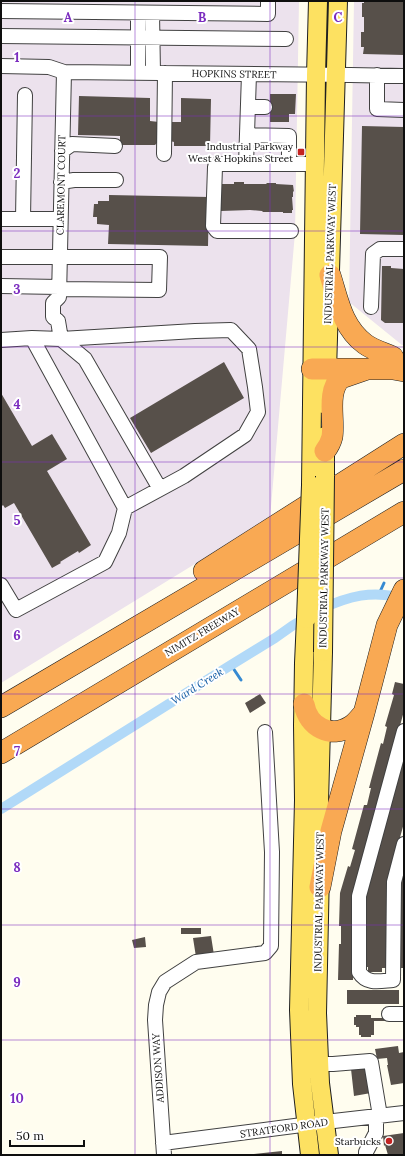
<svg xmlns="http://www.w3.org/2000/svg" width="405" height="1156" font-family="Lora,serif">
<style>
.industrial{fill:#ece2ed}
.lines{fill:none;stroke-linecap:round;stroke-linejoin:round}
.stream{stroke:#368ad2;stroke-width:3}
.canal{stroke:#b1d9f8;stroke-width:10}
.building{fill:#57504a}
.minor-casing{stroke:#414141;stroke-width:16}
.major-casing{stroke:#1f1f1f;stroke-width:20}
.highway-casing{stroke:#1f1f1f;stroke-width:22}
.minor{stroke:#fff;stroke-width:14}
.major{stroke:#fde161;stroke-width:18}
.highway{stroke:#f9a953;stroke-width:21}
.major-bridge-casing{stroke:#1f1f1f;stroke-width:20;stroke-linecap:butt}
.major-bridge{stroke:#fde161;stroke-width:18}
.grid{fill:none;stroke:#7b2cbf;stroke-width:1;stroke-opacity:0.55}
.poi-dot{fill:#c32321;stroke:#fff;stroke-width:1.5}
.labels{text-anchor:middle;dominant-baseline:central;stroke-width:4;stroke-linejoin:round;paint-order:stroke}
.street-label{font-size:10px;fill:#0e0e0e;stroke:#fff}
.poi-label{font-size:10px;fill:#0e0e0e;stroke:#fff;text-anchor:end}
.water-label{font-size:11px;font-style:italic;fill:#125ba4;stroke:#fff}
.grid-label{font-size:13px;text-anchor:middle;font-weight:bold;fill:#7b2cbf;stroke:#fff;stroke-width:4;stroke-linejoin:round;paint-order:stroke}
</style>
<rect width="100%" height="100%" fill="#fffdef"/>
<!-- industrial -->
<path class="industrial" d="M1 1H299L295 233 270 518 1 683Z
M354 1H404V345H402L349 302Z"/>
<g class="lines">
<!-- stream -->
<path class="stream" d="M379 594 384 583
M231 665 241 680"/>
<!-- canal -->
<path class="canal" d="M321 609C349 596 372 590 402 598
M1 809 231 665 275 638 292 626 307 617"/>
</g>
<!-- building -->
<path class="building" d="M364 1H404V55L363 54 364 47H361V32H364V17H362V3H364Z
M270 94H296L295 114H289V122H270V107L267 101H270Z
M79 96 150 98V121L159 122V141L155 145H120V136L78 135Z
M181 98 211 99 210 146H174V142L170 141 171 122H181Z
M362 126 404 127V235L360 234Z
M234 182H244V184H266L267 183H276V184L293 185 294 192 293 191V197H292L293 210H292V213H283V212H263L262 211 250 210 221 211V196H219V184H234Z
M109 195 209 197 208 246 108 244 109 225 97 224V217H93L94 204H98V201H109Z
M382 266H391V268L404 269V323H385L381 320Z
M224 362 244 398 151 453 130 418Z
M1 393 32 446 52 434 67 459 47 471 91 545 79 553 78 551 60 562 61 563 52 568 14 503 5 508 3 505 1 507Z
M395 682 404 684V711L354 896 353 980H338L339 944H341V926H339L340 893 348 866 350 867 355 850 352 849 364 805H367L371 788H369L381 743 383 744 387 727 385 726 394 695 392 694Z
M260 694 266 703 250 713 245 703Z
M404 754V823L388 881 387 968H382V972H368V967H364L365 897Z
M404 864V968H400L399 881Z
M181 928H201V934H181Z
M211 936 214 955 196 957 193 938Z
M145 937 146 947 134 948 132 940Z
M347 990H399V1004H347Z
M356 1015H371V1018H387V1021H374V1035H371V1037H361V1035H359V1027H356V1025H354V1017H356Z
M398 1046 399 1053 404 1052V1083L391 1085 387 1065H388L387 1058 377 1059 375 1049Z
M368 1067 371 1093 354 1096 351 1069Z
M404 1133V1155H388L385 1145 384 1146 383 1136Z
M282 1151V1155H254V1154Z"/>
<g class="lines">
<defs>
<path id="minor" d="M1 11 268 14V1
M138 13V73
M152 13 153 73
M1 36 286 39
M1 66 49 67 64 72 350 75 404 76
M377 75V109L404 110
M25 95 23 219H60
M248 107H265
M247 135 289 136V164
M62 151 72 144 115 146
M164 154 165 73
M246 164 249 74
M61 182 74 180H116
M1 219H23
M291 231H217L213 226 215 167 218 164H315
M1 257H160L159 290 59 289
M1 286 59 287
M59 297 64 72
M371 307 373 254 380 249H404
M58 321 61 339 85 359 160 489
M58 321 53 317V303L59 297
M32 338 125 508
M1 340 32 338 61 339 195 331 231 330 249 349 255 387 258 412 245 435 184 476 125 508 119 533 105 562 16 610 1 585
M404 731 359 896V972C367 985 380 981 393 980L394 882 404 844
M389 1014H404
M319 1064H333L370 1061 371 1062 380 1116
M163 1143 325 1122 404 1113
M164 1155 155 1020 156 1005 159 992 165 982 196 962 265 953 271 946 272 852 265 732
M366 1155V1152L376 1133V1116"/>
<path id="major" d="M326 405 338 1
M325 476V436
M311 485 316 75 318 1
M306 619 304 663 303 725 304 800 299 1010 302 1084 310 1155
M323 652 319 803 320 870 317 1013 320 1083 329 1155"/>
<path id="highway" d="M330 275C338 300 342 327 365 344 373 350 384 353 393 357
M312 369H393L404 371
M325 451C328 447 331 441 332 437 335 420 326 391 341 378L367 369
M204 571 404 444
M304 704C308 727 331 739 351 726 356 723 360 717 364 713
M1 707 404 470
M1 753 404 512
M320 887 331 831 364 713 387 625 404 590"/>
</defs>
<!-- minor casing -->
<use href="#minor" class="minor-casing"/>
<!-- major casing -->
<use href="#major" class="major-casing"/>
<!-- highway casing -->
<use href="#highway" class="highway-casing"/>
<!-- minor -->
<use href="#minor" class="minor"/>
<!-- major -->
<use href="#major" class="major"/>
<!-- highway -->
<use href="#highway" class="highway"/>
<defs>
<path id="major-bridge" d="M306 619 311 485
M323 652 325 476"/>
</defs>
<!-- major-bridge casing -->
<use href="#major-bridge" class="major-bridge-casing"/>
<!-- major-bridge -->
<use href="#major-bridge" class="major-bridge"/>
</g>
<!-- grid -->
<path class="grid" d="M135 1V1155M270 1V1155M1 116H404M1 231H404M1 347H404M1 462H404M1 578H404M1 694H404M1 809H404M1 925H404M1 1040H404"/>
<!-- markers -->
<g class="poi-dot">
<rect x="297" y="148" width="8" height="8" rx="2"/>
<circle cx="389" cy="1141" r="4"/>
</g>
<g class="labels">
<!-- street labels -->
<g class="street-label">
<text transform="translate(234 74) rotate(1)">HOPKINS STREET</text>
<text transform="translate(61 185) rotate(-89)">CLAREMONT COURT</text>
<text transform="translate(330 254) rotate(-88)">INDUSTRIAL PARKWAY WEST</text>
<text transform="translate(324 578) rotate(-89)">INDUSTRIAL PARKWAY WEST</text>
<text transform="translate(202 632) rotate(-31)">NIMITZ FREEWAY</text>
<text transform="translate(319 902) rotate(-89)">INDUSTRIAL PARKWAY WEST</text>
<text transform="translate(158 1068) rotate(-94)">ADDISON WAY</text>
<text transform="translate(284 1128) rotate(-8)">STRATFORD ROAD</text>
</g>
<!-- poi labels -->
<g class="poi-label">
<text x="293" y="146">Industrial Parkway<tspan x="293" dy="12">West &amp; Hopkins Street</tspan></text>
<text x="381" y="1141">Starbucks</text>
</g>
<!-- water labels -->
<g class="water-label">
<text transform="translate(197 686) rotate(-32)">Ward Creek</text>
</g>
</g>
<g class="grid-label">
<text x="68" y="22">A</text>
<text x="202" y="22">B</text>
<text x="338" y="22">C</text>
<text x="17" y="62">1</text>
<text x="17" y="178">2</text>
<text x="17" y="294">3</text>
<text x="17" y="409">4</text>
<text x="17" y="525">5</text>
<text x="17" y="640">6</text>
<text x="17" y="756">7</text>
<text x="17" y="872">8</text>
<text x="17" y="987">9</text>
<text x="17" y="1103">10</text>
</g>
<!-- border -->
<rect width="405" height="1156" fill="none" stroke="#0e0e0e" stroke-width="4"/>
<!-- scale -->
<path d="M10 1140v6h74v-6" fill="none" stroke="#0e0e0e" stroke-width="2"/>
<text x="16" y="1140" font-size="12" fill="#0e0e0e" stroke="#ffffff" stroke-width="3" paint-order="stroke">50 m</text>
</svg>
